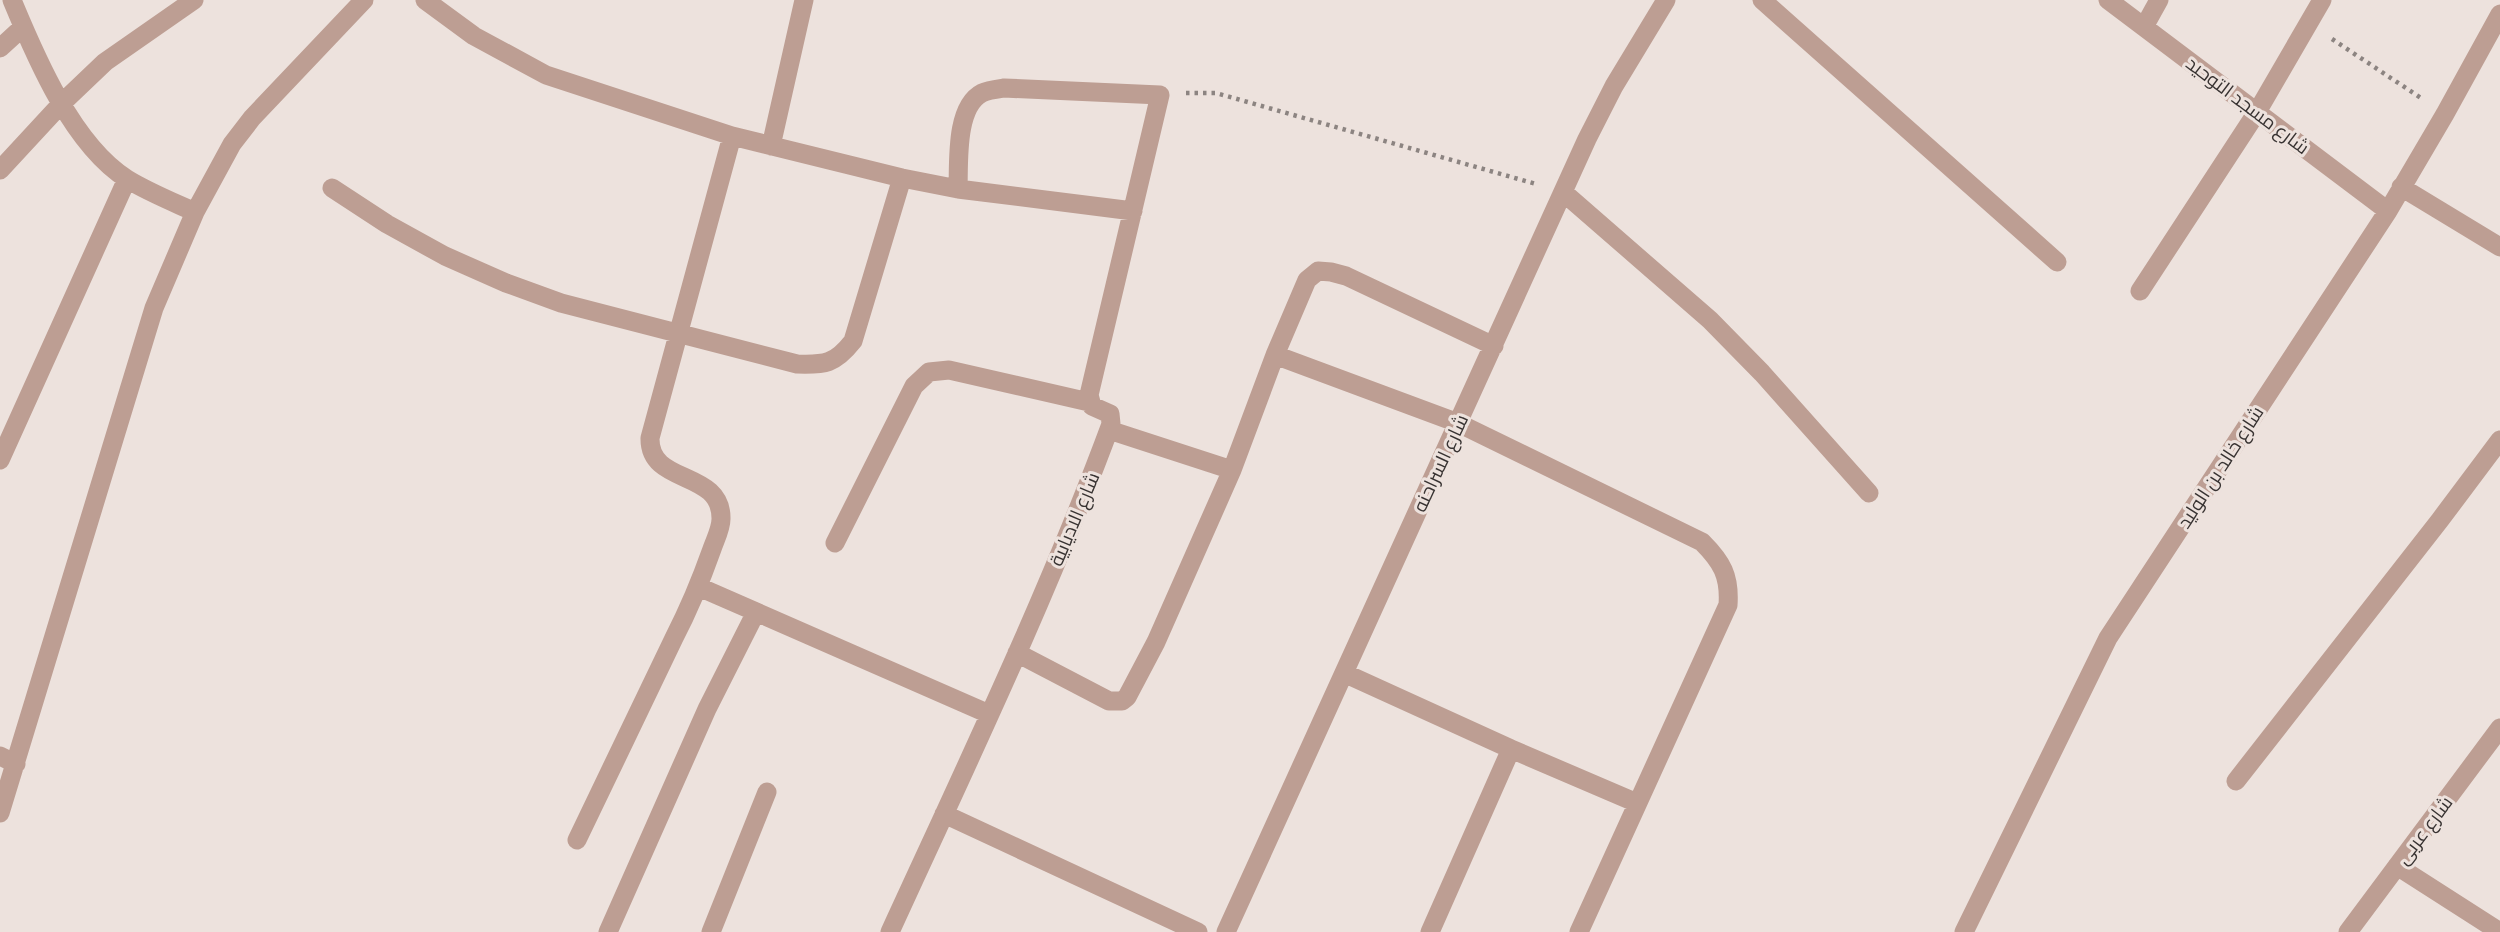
<svg xmlns="http://www.w3.org/2000/svg" width="2500" height="932" font-family="'PT Sans Narrow',Cairo,sans-serif">
<style>
.lines{fill:none;stroke-linecap:round;stroke-linejoin:round}
.path{stroke:#8c8481;stroke-width:4.5;stroke-dasharray:3.5 5;stroke-linecap:butt}
.minor{stroke:#bd9e93;stroke-width:19}
.labels{text-anchor:middle;dominant-baseline:central;stroke-width:6;stroke-linejoin:round;paint-order:stroke}
.street-label{font-size:19px;fill:#383332;stroke:#ede2dd}
</style>
<rect width="100%" height="100%" fill="#ede2dd"/>
<g class="lines">
<!-- path -->
<path class="path" d="M2332 39 2421 98
M1186 93H1216L1536 184"/>
<!-- minor -->
<path class="minor" d="M12 0C36 58 73 145 127 179 148 192 173 202 195 212
M425 0 474 36 546 75 732 136 902 178 958 189 1133 211
M1762 0 2057 262
M2108 0 2388 211
M2144 27 2159 0
M0 48 23 27
M771 146 804 0
M0 170 62 103 105 62 194 0
M2401 187 2500 247
M332 188 387 224 445 256 506 283 561 303 797 364C825 365 835 364 853 341L902 178
M1563 192 1710 320 1762 373 1869 493
M2140 291 2257 112 2322 0
M1275 355 1458 423 1702 542C1722 562 1730 576 1728 605L1579 932
M1109 430 1232 470
M0 460 127 179
M835 543 914 386 929 372 949 370 1089 402
M699 587 989 714
M1017 653 1109 701H1122L1127 697 1156 642 1232 470 1275 355 1307 280 1318 271 1331 272 1346 276 1494 346
M1344 673 1511 749 1637 803
M0 756 16 764
M2236 781 2440 520 2500 440
M0 813 154 308 195 212 232 144 252 118 364 0
M944 814 1198 932
M577 840C609 772 642 705 674 638 689 609 701 580 712 549 715 540 721 529 721 519 722 469 649 486 650 438L732 136
M2397 866 2500 932
M608 932 707 709 756 612
M711 932 767 792
M890 932C967 764 1047 597 1111 424L1110 414 1092 406 1089 395 1160 95 1004 88C997 89 988 90 982 93 955 107 959 163 958 189
M1226 932 1587 139 1614 86 1666 0
M1430 932 1511 749
M1964 932 2108 638 2388 211 2445 114 2500 14
M2348 932 2500 728"/>
</g>
<g class="labels">
<!-- street labels -->
<g class="street-label">
<text transform="translate(2248 105) rotate(37)">شارع مسجد التوحيد</text>
<text transform="translate(1440 463) rotate(-65)">شارع السراحنه</text>
<text transform="translate(2220 467) rotate(-57)">شارع خالد بن الوليد</text>
<text transform="translate(1074 519) rotate(-67)">شارع الاديابية</text>
<text transform="translate(2424 830) rotate(-53)">شارع عربى</text>
</g>
</g>
</svg>
